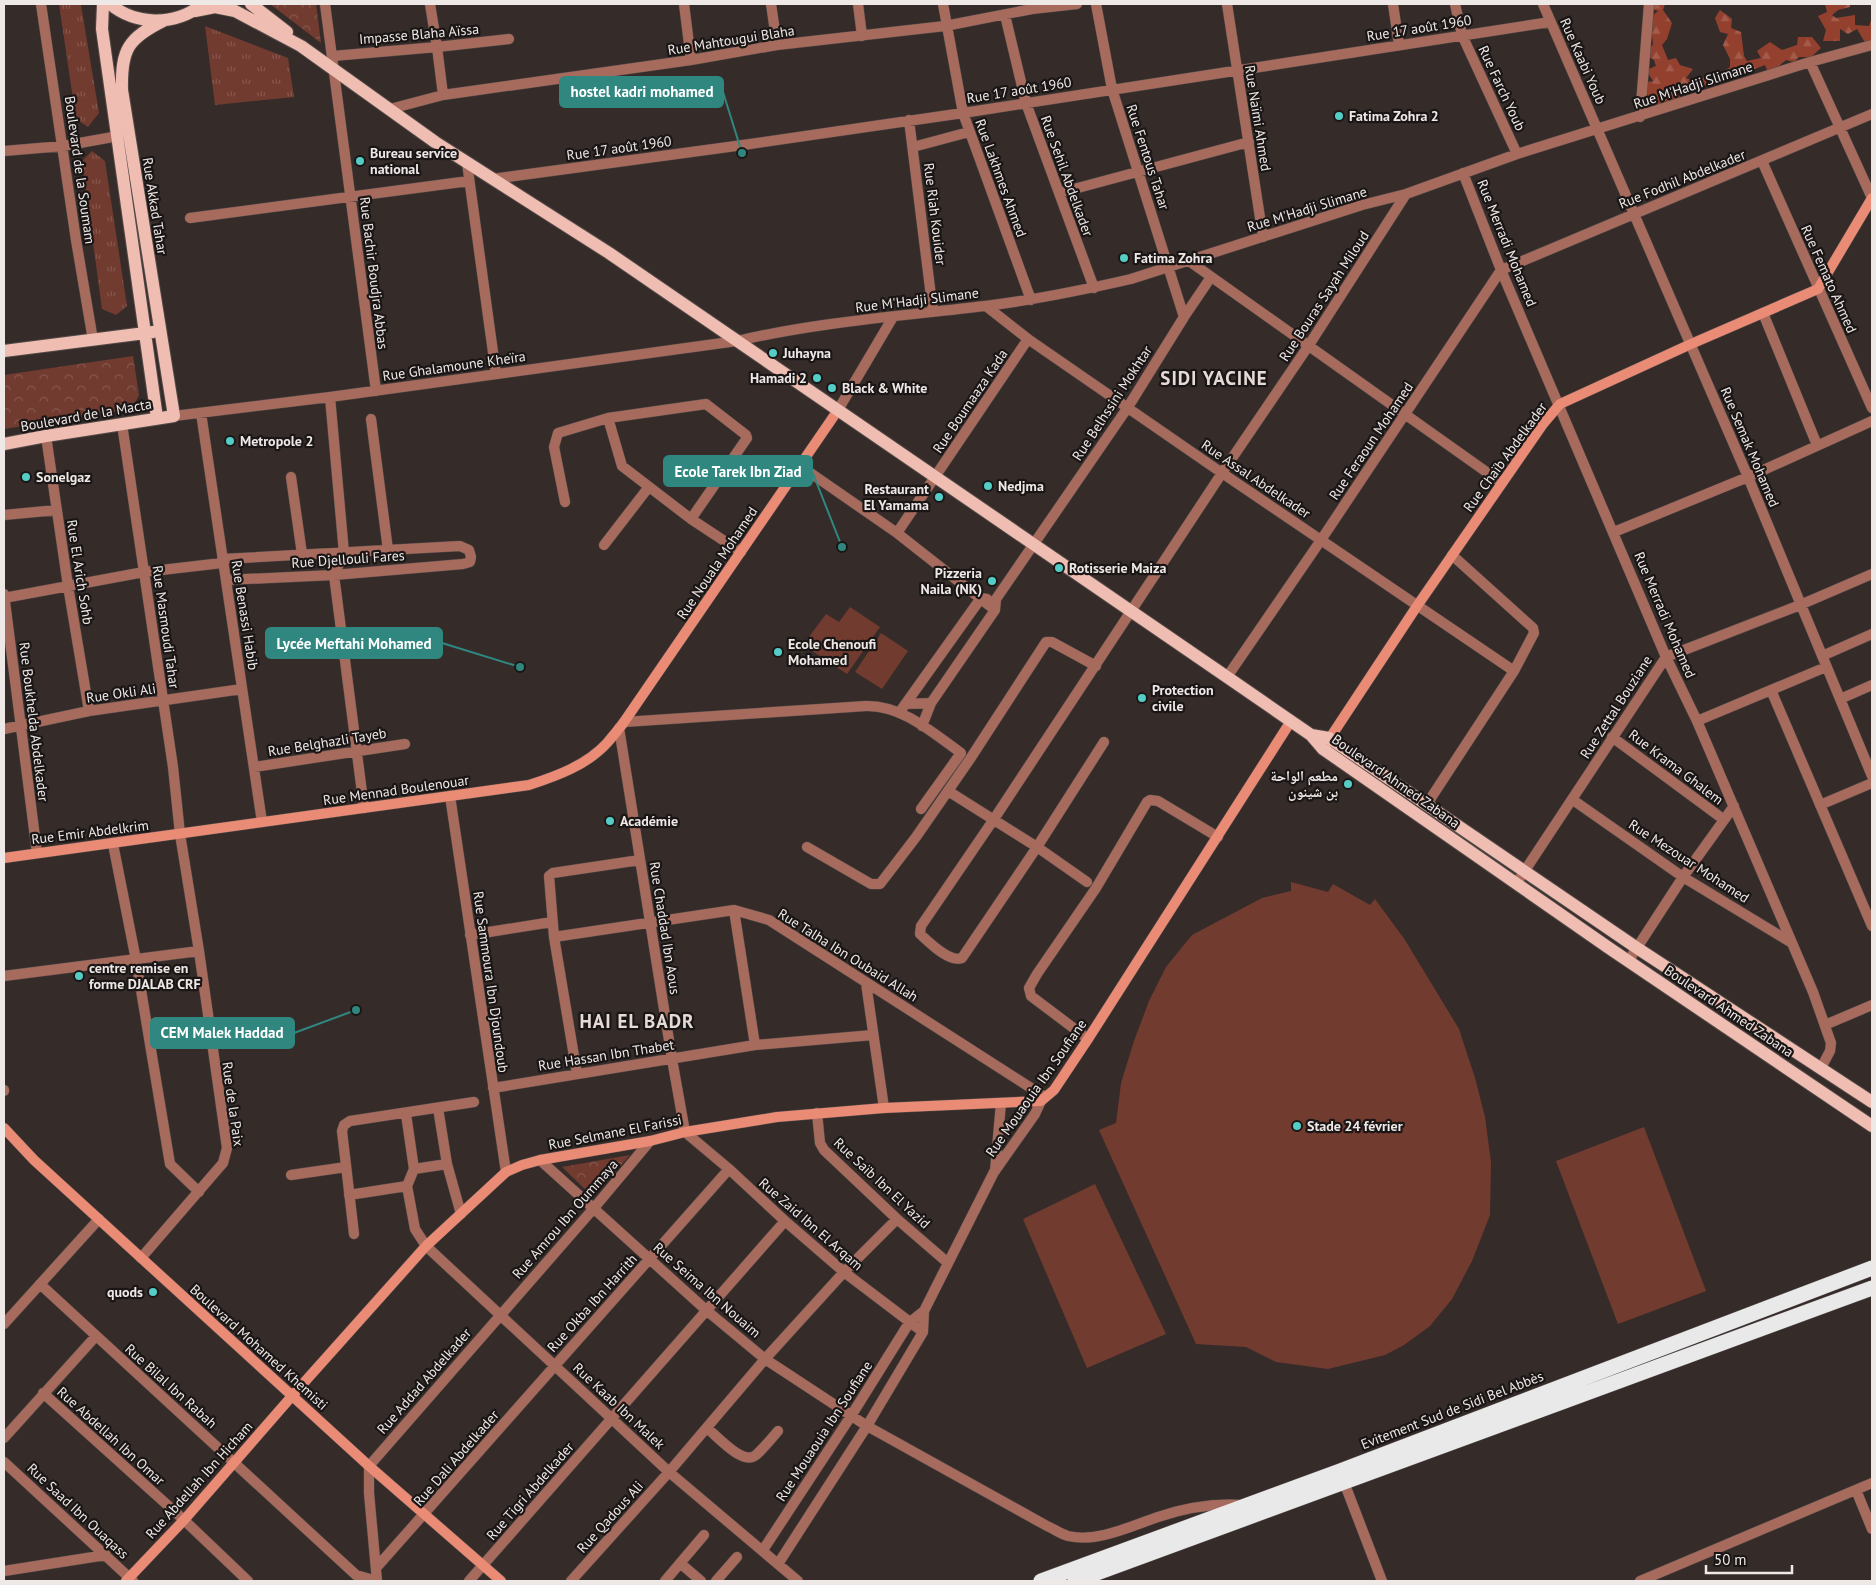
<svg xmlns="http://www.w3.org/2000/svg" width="1876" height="1585" font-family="'PT Sans','Noto Naskh Arabic',sans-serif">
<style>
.grass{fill:url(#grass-tufts)}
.forest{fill:url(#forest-firs)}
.park{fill:url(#park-crowns)}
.pitch{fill:#723b2f}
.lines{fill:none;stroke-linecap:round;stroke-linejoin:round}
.street-casing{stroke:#534a48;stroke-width:11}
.secondary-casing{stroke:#534a48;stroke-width:11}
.primary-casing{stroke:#534a48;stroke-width:14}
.highway-casing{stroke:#534a48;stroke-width:16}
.street{stroke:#a66b5d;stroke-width:10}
.secondary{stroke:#ea8b76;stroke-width:10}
.primary{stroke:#efbdb1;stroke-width:12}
.highway{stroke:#e9e9e9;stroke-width:15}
.poi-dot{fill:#54cdc7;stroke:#1a1615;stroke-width:2}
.labels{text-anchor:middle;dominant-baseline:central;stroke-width:4.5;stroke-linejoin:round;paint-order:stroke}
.street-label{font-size:14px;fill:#eee8e7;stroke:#1a1615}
.poi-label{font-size:14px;font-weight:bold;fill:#eee8e7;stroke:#1a1615;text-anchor:start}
.district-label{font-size:19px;font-weight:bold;letter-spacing:1px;fill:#e6dad7;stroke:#1a1615}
.leader{fill:none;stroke:#308780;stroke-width:2}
.callout-dot{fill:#308780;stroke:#1a1615;stroke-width:2}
.callout{fill:#308780;stroke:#308780;stroke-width:2}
.callout-label{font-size:15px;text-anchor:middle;font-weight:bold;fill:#fff}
</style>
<defs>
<pattern id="grass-tufts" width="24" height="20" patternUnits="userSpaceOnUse" patternTransform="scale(1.25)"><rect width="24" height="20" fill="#723b2f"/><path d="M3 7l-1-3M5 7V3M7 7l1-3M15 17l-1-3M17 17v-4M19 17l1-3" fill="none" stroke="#86574d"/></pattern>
<pattern id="forest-firs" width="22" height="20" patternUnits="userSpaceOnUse" patternTransform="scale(1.25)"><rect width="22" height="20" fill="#94402e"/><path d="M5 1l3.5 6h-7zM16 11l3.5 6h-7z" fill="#a35c4c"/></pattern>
<pattern id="park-crowns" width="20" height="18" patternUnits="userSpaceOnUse" patternTransform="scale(1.25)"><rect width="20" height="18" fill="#723b2f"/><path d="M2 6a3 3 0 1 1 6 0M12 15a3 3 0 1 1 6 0" fill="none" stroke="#86574d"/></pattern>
</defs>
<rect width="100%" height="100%" fill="#352c2a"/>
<!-- grass -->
<path class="grass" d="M59 4H80L81 5 99 113 88 127 76 119Z
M205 26 288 58 294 97 215 105Z
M92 151 105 161 127 306 116 315 102 309 82 161Z"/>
<!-- forest -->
<path class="forest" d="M1654 4H1665L1663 10 1672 23 1667 39 1662 45 1668 60 1676 58 1680 65 1693 69 1686 78 1698 82 1707 74H1720L1730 67V59L1723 45 1728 34 1720 32 1715 18 1720 10 1732 19 1731 28 1741 32 1744 56 1747 61 1761 58 1757 51 1770 42 1782 50 1797 45 1798 37H1812L1821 48 1811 57H1799L1794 62 1786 60 1775 69 1767 70 1765 65 1737 76 1730 75 1721 84 1706 85 1694 92H1689L1666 104 1655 105 1654 100 1648 103 1645 92 1647 82 1653 81 1646 70 1656 66 1654 60 1646 55 1653 44 1650 18 1658 11 1652 9Z
M1825 4H1850V7L1838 10 1832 15 1836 18 1855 15V25L1869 26 1872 18V42L1866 44 1857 29 1848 34 1840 29V41H1823L1826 30 1818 16 1827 12Z"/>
<!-- park -->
<path class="park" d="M270 4H316L321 43Z
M133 356 139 395 132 409 4 429V375Z
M630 1155 593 1197 562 1167Z"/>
<!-- pitch -->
<path class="pitch" d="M850 607 880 627 847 674 803 645 826 614 839 622Z
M881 633 908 651 882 689 855 672Z
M1291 882 1328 892 1333 884 1370 905 1375 899 1405 940 1459 1029 1475 1078 1485 1117 1491 1162 1490 1215 1472 1261 1452 1299 1430 1326 1404 1345 1385 1355 1328 1369 1276 1362 1246 1347 1196 1344 1099 1130 1116 1123 1121 1083 1134 1041 1149 1001 1166 967 1192 935 1262 898 1291 891Z
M1644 1127 1706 1291 1618 1324 1556 1161Z
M1095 1184 1166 1334 1087 1368 1023 1219Z"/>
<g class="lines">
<defs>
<path id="street" d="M41 4 76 240 93 340
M325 4 376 391
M430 4 437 47 443 95
M684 4 691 60
M771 4 777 45
M858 4 862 36
M943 4 963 113 1031 300
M1096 4 1112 89 1184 317
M1227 4 1263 237
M1393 4 1399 45
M1455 4 1462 35 1517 154
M1543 4 1748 477 1872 776
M1005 15 1026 103 1094 288
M333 56 437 47 509 39
M1810 62 1872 198
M390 109 443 95 691 60 777 45 945 26 1032 9 1077 4
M1640 117 1649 4
M909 120 933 312
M913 147 969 132
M4 151 63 146 124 135
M1762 161 1872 408
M467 163 496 374
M1463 173 1501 270 1666 657 1697 721 1813 992 1831 1043 1830 1051 1821 1068
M492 179 743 145 963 113 1550 22
M1059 193 1249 142
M190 218 469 181
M1189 261 1502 483
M986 306 1028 339 1222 473 1514 671
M1763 313 1817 445
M330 397 344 553 334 575 364 808
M838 410 893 317
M201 413 262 822
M174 416 330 397 737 341C818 322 902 316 985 306 1034 300 1083 290 1131 279L1362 205 1406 194 1517 154 1810 62 1872 45
M608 418 622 466 691 519 741 552
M371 419 388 550
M122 424 173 767 180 834 199 951 227 1148 223 1163 141 1258
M46 436 68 586 89 711
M799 465 897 533 995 610
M291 477 302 554
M565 502 554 447 558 433 608 418 706 404 746 435 747 438 691 519
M4 515 57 510
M1614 532 1748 477 1872 421
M897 533 1028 339
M604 545 648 488
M222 559 460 546 469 550 471 557 470 562 463 564 334 575 226 580
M4 594 37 853
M4 598 144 572 222 563
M1822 656 1872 634
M1227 677 1321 540 1501 270 1872 114
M1771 690 1872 926
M1840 699 1872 685
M906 704 931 703
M899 713 981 598 987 599
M1697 721 1826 667
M624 722 866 706C902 705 933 733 961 753L921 809
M922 726 931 703 995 610 996 599 1128 407 1184 317 1211 277
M619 728 672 1059 685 1132 729 1169 785 1221 844 1272 923 1332
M4 729 89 711 242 689
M1612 737 1723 819
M1104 742 1037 847 962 958C949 963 929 942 920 934L921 926 994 819 1222 473 1309 345 1406 194
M254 767 405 744
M948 791 1037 847 1087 882
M450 796 506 1172
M1573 800 1683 877 1792 943
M1427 804 1514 671 1534 633 1533 628 1452 555
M1820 805 1872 783
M113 844 136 960 170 1164 199 1192
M807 847 871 884H880L916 837 970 759 1046 642H1052L1096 666
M1516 884 1666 657 1800 605 1872 574
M734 910 755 1045
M470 935 552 922
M554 937 734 910 769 920 1045 1097
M1629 960 1683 877 1734 806
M4 976 199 951
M866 983 884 1108
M1825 1025 1872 1005
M1088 1039 1031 996 1029 988 1037 974 1096 888 1147 802 1150 800 1158 801 1218 837
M577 1074 554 937 549 876 553 873 640 860
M493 1088 755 1045 873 1035
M4 1090V1091
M438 1108 447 1164 461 1214
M817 1113 820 1143 824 1150 897 1219 948 1263
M406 1114 414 1169 407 1186
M540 1160 706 1310 765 1359 867 1426 1047 1526C1054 1529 1061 1534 1068 1536 1097 1543 1131 1526 1158 1517 1185 1508 1213 1503 1242 1505
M414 1169 447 1164
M995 1171 1001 1103
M291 1175 346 1167
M349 1195 407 1186 415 1229 426 1246 669 1472 798 1581
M354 1234 342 1131 344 1125 350 1121 474 1102
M40 1284 356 1575 377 1581
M4 1324 99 1219
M43 1393 184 1520 248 1581
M707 1428C718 1437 743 1466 756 1455 764 1448 771 1439 778 1431
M4 1438 96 1336
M4 1462 133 1581
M1342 1477 1382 1581
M1856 1490 1872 1529
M763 1550 851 1416 909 1323 924 1311 994 1172 1035 1114 1041 1101
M680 1563 701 1581
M778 1564 867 1426 923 1332 924 1311
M376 1568 729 1169
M4 1571 106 1555
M377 1581 369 1493V1466L594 1208 650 1141
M469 1581 785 1221
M571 1581 669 1472 765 1359 844 1272 897 1219
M665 1581 704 1535
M716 1581 737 1557
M1640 1581 1872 1483"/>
<path id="secondary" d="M1326 744 1417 606 1543 424 1560 404 1691 344 1818 289 1872 198
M4 858 529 785C557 776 587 765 607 743 613 736 619 729 624 722L838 410
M4 1128 34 1160 369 1466 501 1581
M126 1581 184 1520 292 1396 426 1246 506 1172 522 1165 540 1160 650 1141 685 1132 777 1117 884 1108 1041 1101 1054 1090 1088 1039 1291 721"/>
<path id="primary" d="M103 4 102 29 157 418
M110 4C135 25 174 26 200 6
M251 4 287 32
M195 11 215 7 235 11 301 46 435 142 609 253 1227 677 1311 735 1323 749 1609 948 1872 1126
M4 351 153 332
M4 444 46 436 174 416 122 90C121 49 128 38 165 20
M1311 735 1329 738 1637 948 1872 1102"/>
<path id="highway" d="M1041 1581 1340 1471 1872 1268
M1075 1581 1872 1288"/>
</defs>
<!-- street casing -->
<use href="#street" class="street-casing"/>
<!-- secondary casing -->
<use href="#secondary" class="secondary-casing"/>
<!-- primary casing -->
<use href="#primary" class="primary-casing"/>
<!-- highway casing -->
<use href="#highway" class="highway-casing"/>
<!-- street -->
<use href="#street" class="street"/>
<!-- secondary -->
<use href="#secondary" class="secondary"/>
<!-- primary -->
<use href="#primary" class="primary"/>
<!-- highway -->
<use href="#highway" class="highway"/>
</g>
<!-- markers -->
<g class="poi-dot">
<circle cx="1339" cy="116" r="5"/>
<circle cx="360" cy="161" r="5"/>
<circle cx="1124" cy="258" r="5"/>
<circle cx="773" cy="353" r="5"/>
<circle cx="817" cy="378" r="5"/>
<circle cx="832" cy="388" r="5"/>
<circle cx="230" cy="441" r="5"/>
<circle cx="26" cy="477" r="5"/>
<circle cx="988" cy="486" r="5"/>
<circle cx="939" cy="497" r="5"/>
<circle cx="1059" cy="568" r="5"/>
<circle cx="992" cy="581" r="5"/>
<circle cx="778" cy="652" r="5"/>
<circle cx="1142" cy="698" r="5"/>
<circle cx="1348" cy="784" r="5"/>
<circle cx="610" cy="821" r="5"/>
<circle cx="79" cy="976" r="5"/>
<circle cx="1297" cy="1126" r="5"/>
<circle cx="153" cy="1292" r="5"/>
</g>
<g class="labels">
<!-- street labels -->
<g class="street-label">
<text transform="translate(1419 28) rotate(-9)">Rue 17 août 1960</text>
<text transform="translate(419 34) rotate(-5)">Impasse Blaha Aïssa</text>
<text transform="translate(731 40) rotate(-9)">Rue Mahtougui Blaha</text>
<text transform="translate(1583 61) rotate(66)">Rue Kaabi Youb</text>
<text transform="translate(1693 85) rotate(-18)">Rue M'Hadji Slimane</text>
<text transform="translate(1502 88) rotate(65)">Rue Farch Youb</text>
<text transform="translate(1019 90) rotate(-9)">Rue 17 août 1960</text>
<text transform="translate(1258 118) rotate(81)">Rue Naïmi Ahmed</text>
<text transform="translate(619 148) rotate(-8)">Rue 17 août 1960</text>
<text transform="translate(1148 157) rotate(72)">Rue Fentous Tahar</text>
<text transform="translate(80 170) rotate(82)">Boulevard de la Soumam</text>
<text transform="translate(1067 176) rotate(70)">Rue Sehil Abdelkader</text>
<text transform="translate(1001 178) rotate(70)">Rue Lakhmes Ahmed</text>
<text transform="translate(1682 179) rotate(-22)">Rue Fodhil Abdelkader</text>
<text transform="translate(155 206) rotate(81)">Rue Akkad Tahar</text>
<text transform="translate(1307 209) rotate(-17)">Rue M'Hadji Slimane</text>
<text transform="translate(935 214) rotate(83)">Rue Riah Kouider</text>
<text transform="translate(1507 243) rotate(68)">Rue Merradi Mohamed</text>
<text transform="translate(374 273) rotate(83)">Rue Bachir Boudjra Abbas</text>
<text transform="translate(1829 279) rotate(66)">Rue Femato Ahmed</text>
<text transform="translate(1324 296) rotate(-57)">Rue Bouras Sayah Miloud</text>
<text transform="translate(917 300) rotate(-7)">Rue M'Hadji Slimane</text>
<text transform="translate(454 366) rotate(-8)">Rue Ghalamoune Kheïra</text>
<text transform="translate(970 401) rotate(-56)">Rue Boumaaza Kada</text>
<text transform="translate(1112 403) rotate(-57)">Rue Belhssini Mokhtar</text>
<text transform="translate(86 415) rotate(-10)">Boulevard de la Macta</text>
<text transform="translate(1371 441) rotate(-56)">Rue Feraoun Mohamed</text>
<text transform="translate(1750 447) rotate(67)">Rue Semak Mohamed</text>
<text transform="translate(1505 457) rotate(-54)">Rue Chaïb Abdelkader</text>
<text transform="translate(1256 479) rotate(34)">Rue Assal Abdelkader</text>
<text transform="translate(348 559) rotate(-4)">Rue Djellouli Fares</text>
<text transform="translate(717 563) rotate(-56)">Rue Nouala Mohamed</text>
<text transform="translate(80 572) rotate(81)">Rue El Arich Sohb</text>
<text transform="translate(245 615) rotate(81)">Rue Benassi Habib</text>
<text transform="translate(1665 615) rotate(67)">Rue Merradi Mohamed</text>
<text transform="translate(166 627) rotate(82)">Rue Masmoudi Tahar</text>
<text transform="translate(121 693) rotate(-8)">Rue Okli Ali</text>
<text transform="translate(1616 707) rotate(-57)">Rue Zettal Bouziane</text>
<text transform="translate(34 722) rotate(83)">Rue Boukhelda Abdelkader</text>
<text transform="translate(327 742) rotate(-9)">Rue Belghazli Tayeb</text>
<text transform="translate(1676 767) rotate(37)">Rue Krama Ghalem</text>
<text transform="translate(1396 781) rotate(35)">Boulevard Ahmed Zabana</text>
<text transform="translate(396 790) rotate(-8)">Rue Mennad Boulenouar</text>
<text transform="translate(90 832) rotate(-7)">Rue Emir Abdelkrim</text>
<text transform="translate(1689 861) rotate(33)">Rue Mezouar Mohamed</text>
<text transform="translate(665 928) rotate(81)">Rue Chaddad Ibn Aous</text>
<text transform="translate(848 955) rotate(32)">Rue Talha Ibn Oubaid Allah</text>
<text transform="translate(491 982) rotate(82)">Rue Sammoura Ibn Djoundoub</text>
<text transform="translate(1729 1011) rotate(34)">Boulevard Ahmed Zabana</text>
<text transform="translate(606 1055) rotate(-9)">Rue Hassan Ibn Thabet</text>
<text transform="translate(1036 1088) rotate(-55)">Rue Mouaouia Ibn Soufiane</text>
<text transform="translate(233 1104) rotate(82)">Rue de la Paix</text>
<text transform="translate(615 1132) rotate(-11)">Rue Selmane El Farissi</text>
<text transform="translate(882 1183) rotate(43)">Rue Saïb Ibn El Yazid</text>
<text transform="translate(565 1219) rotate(-49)">Rue Amrou Ibn Oummaya</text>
<text transform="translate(811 1224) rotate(41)">Rue Zaid Ibn El Arqam</text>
<text transform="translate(707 1290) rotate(41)">Rue Seima Ibn Nouaim</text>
<text transform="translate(592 1303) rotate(-48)">Rue Okba Ibn Harrith</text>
<text transform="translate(259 1347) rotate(42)">Boulevard Mohamed Khemisti</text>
<text transform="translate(424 1381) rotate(-49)">Rue Addad Abdelkader</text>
<text transform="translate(171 1386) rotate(42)">Rue Bilal Ibn Rabah</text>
<text transform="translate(619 1406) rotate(43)">Rue Kaab Ibn Malek</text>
<text transform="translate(1452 1410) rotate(-21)">Evitement Sud de Sidi Bel Abbès</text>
<text transform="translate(824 1431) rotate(-57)">Rue Mouaouia Ibn Soufiane</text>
<text transform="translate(111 1436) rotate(42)">Rue Abdellah Ibn Omar</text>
<text transform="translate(456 1458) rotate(-49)">Rue Dali Abdelkader</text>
<text transform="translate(199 1480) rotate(-48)">Rue Abdellah Ibn Hicham</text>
<text transform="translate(530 1491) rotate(-49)">Rue Tigri Abdelkader</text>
<text transform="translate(78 1511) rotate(43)">Rue Saad Ibn Ouaqass</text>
<text transform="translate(610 1517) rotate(-48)">Rue Qadous Ali</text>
</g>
<!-- poi labels -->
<g class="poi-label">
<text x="1349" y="116">Fatima Zohra 2</text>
<text x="370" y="153">Bureau service<tspan x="370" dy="16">national</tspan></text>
<text x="1134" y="258">Fatima Zohra</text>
<text x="783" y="353">Juhayna</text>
<text x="807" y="378" text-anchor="end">Hamadi 2</text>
<text x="842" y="388">Black &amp; White</text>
<text x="240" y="441">Metropole 2</text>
<text x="36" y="477">Sonelgaz</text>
<text x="998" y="486">Nedjma</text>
<text x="929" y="489" text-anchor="end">Restaurant<tspan x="929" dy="16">El Yamama</tspan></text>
<text x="1069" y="568">Rotisserie Maiza</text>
<text x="982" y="573" text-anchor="end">Pizzeria<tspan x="982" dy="16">Naila (NK)</tspan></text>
<text x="788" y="644">Ecole Chenoufi<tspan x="788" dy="16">Mohamed</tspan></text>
<text x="1152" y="690">Protection<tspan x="1152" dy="16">civile</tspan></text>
<text x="1338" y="776" text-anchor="end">مطعم الواحة<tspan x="1338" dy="16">بن شينون</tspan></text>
<text x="620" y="821">Académie</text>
<text x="89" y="968">centre remise en<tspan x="89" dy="16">forme DJALAB CRF</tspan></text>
<text x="1307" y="1126">Stade 24 février</text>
<text x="143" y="1292" text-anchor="end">quods</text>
</g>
<!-- district labels -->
<g class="district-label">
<text x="1214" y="378">SIDI YACINE</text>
<text x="637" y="1021">HAI EL BADR</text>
</g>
</g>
<!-- callouts -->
<path class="leader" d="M742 153L723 92M842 547L812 471M520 667L442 643M356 1010L294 1033"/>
<g class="callout-dot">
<circle cx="742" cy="153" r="5"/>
<circle cx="842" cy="547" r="5"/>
<circle cx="520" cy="667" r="5"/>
<circle cx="356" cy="1010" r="5"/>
</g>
<g class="callout">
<rect x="560" y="77" width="163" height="30" rx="5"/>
<rect x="664" y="456" width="148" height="30" rx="5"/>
<rect x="266" y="628" width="176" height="30" rx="5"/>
<rect x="151" y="1018" width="143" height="30" rx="5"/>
</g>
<g class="callout-label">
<text x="642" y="97">hostel kadri mohamed</text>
<text x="738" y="477">Ecole Tarek Ibn Ziad</text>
<text x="354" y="649">Lycée Meftahi Mohamed</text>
<text x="222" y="1038">CEM Malek Haddad</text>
</g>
<!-- border -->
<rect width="1876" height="1585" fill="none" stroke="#eee8e7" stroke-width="10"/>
<!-- scale -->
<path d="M1706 1565v8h86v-8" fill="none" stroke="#eee8e7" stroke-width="2.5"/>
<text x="1714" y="1565" font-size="15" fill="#eee8e7" stroke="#1a1615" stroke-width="4" paint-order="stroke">50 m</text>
</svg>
